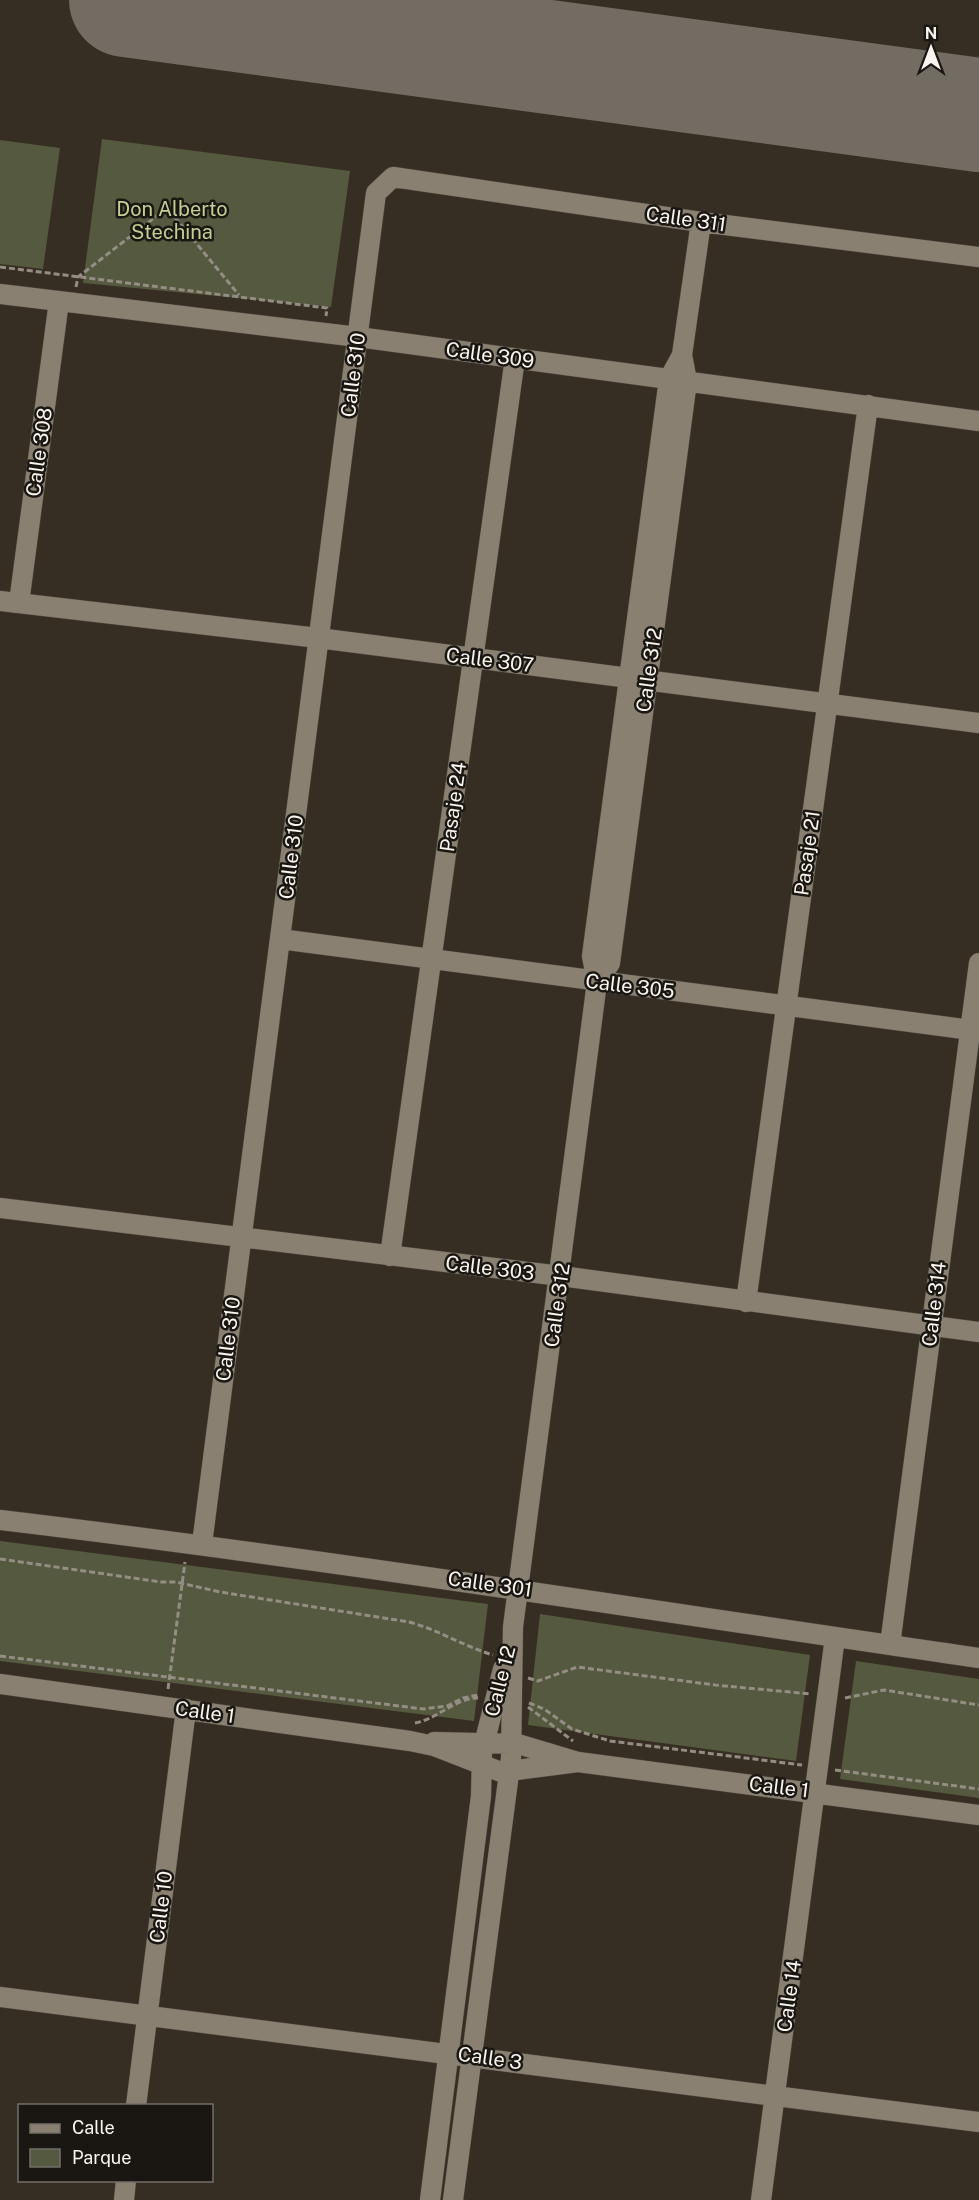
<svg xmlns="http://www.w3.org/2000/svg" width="979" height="2200" font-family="'Public Sans',sans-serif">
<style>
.green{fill:#54593f}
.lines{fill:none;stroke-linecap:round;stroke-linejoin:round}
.runway{stroke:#726c62;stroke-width:114}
.minor-casing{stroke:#524c42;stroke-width:21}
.path{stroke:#948d83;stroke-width:3;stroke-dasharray:6 3;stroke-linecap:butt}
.minor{stroke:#898072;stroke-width:20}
.labels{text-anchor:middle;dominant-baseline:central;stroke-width:5;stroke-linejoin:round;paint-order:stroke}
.park-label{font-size:20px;fill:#c4cf93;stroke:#1a1712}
.street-label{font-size:20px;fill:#f9f4ec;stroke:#1a1712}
</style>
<rect width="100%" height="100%" fill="#362e23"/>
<!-- green -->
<path class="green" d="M102 139 350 171 331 307 83 283Z
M0 140 60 148 43 269 0 264Z
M0 1541 488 1604 474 1721 0 1661Z
M540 1614 810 1655 796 1761 528 1725Z
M856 1661 979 1679V1798L840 1779Z"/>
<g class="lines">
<!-- runway -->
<path class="runway" d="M126 0 979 115"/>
<defs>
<path id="minor" d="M0 294 358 337 979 421
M0 601 318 638 979 723
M19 603 59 301
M280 939 979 1031
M597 982 610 963 687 381 682 355 701 222
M0 1208 561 1276 979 1332
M390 1256 515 358
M746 1302 868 405
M0 1520C327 1559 653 1611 979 1658
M202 1544 376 193 393 177 701 222 979 257
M890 1645 979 963
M0 1684 410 1741 434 1746 501 1772 578 1762
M434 1742 518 1744 578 1762 979 1815
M0 1997 979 2122
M136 2106 186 1709
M124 2200 126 2180
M430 2200 481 1796 482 1752 503 1669
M453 2200 511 1758 513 1627 597 982 592 956 669 379 682 355
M761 2200 835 1637"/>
</defs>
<!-- minor casing -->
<use href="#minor" class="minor-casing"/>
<!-- path -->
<path class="path" d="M0 267 327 308 326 316
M76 287 78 277 167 208 239 295
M0 1559 161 1582H176L220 1592 409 1622C439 1630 463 1646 493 1655
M0 1656 423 1709 447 1706 463 1698 478 1695
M528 1678 538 1681 577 1667 715 1685 811 1694
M168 1689 185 1562
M845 1698 884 1690 979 1705
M529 1703 544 1709 572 1729 610 1741 802 1765
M528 1707 573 1741
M415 1723C438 1719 455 1698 478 1698
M835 1770 979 1789"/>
<!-- minor -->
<use href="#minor" class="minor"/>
</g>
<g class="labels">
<!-- park labels -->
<g class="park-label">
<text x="172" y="209">Don Alberto<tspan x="172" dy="23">Stechina</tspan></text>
</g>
<!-- street labels -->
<g class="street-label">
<text transform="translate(686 219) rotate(8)">Calle 311</text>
<text transform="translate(490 355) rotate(8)">Calle 309</text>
<text transform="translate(353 375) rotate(-83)">Calle 310</text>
<text transform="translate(39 452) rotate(-82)">Calle 308</text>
<text transform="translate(490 660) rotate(7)">Calle 307</text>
<text transform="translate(649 670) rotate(-82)">Calle 312</text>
<text transform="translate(453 807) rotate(-82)">Pasaje 24</text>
<text transform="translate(807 853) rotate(-82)">Pasaje 21</text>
<text transform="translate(291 857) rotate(-83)">Calle 310</text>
<text transform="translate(630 986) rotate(7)">Calle 305</text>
<text transform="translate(490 1268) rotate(7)">Calle 303</text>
<text transform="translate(934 1304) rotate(-83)">Calle 314</text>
<text transform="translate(557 1305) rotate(-82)">Calle 312</text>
<text transform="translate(228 1339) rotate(-83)">Calle 310</text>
<text transform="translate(490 1584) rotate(8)">Calle 301</text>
<text transform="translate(500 1681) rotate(-76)">Calle 12</text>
<text transform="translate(205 1712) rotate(8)">Calle 1</text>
<text transform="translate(779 1787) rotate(7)">Calle 1</text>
<text transform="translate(161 1907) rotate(-83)">Calle 10</text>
<text transform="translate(789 1996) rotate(-82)">Calle 14</text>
<text transform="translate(490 2058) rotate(8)">Calle 3</text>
</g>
</g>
<!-- legend -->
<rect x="18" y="2104" width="195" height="78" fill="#1a1712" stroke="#736f69" stroke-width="1.5"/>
<rect x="30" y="2124" width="30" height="9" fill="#898072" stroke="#736f69" stroke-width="1.5"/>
<text x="72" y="2134" font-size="18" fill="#f9f4ec">Calle</text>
<rect x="30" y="2149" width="30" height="18" fill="#54593f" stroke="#736f69" stroke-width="1.5"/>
<text x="72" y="2164" font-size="18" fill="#f9f4ec">Parque</text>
<!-- north arrow -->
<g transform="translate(931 48)" stroke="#1a1712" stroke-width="4.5" paint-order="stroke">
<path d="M0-4.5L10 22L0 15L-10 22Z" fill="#f9f4ec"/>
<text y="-9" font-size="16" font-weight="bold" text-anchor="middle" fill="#f9f4ec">N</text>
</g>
</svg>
